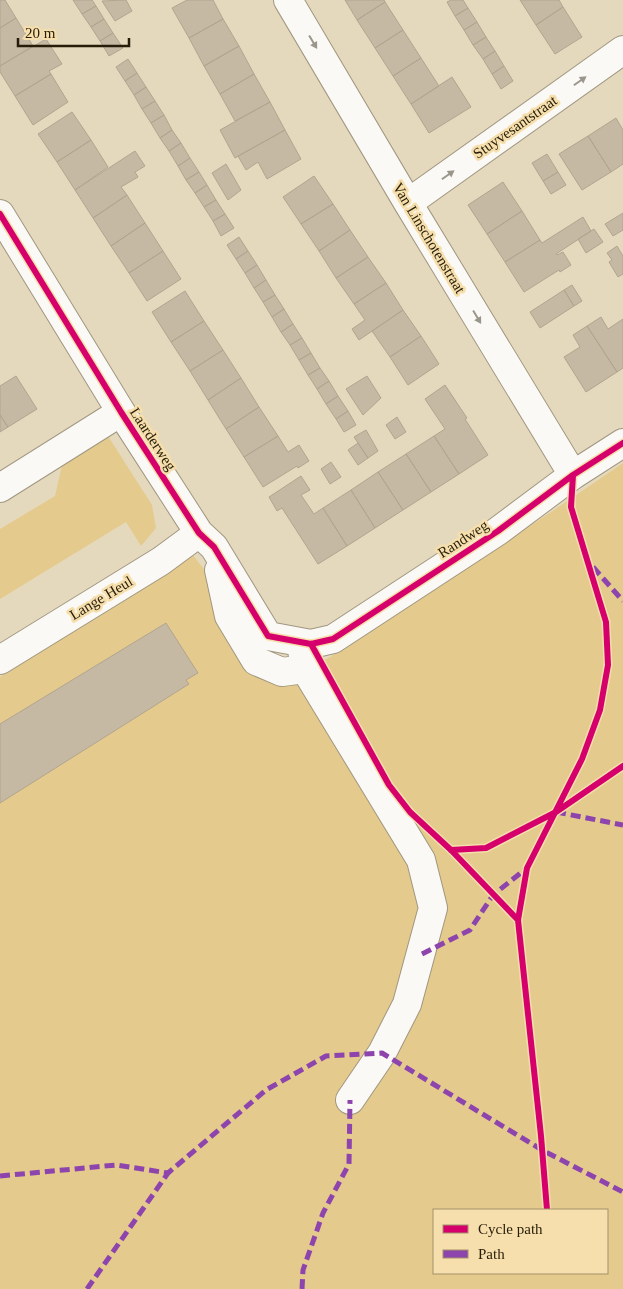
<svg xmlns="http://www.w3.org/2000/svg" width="623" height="1289" font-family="Georgia,serif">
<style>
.green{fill:#e4ca8d;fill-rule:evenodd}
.building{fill:#c6b9a4;stroke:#b1a590}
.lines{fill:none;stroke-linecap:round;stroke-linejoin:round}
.minor-casing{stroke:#a09781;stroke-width:30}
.minor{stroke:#fbf9f5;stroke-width:28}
.quiet{stroke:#8e44ad;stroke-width:5;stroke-dasharray:10 5;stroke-linecap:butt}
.cycleway-casing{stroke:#f6dfac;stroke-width:9}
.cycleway{stroke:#d6006c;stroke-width:6}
.oneway{fill:#9b968b}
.labels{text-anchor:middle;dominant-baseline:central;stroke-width:5;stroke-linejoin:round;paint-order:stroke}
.street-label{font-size:15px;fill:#261d09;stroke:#f6dfac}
</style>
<rect width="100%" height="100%" fill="#e5d9bd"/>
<!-- green -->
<path class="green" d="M108 436 152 505 156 528 141 546 126 522 0 599V529L55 496 63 461Z
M623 463V1289H0V677L149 576 192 554 229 601 264 661 327 659 554 510ZM434 1210H607V1273H434Z"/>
<!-- building -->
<path class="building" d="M0 0H5L16 18 0 28Z
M73 0H92L96 6 82 14Z
M126 0 132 11 115 21 102 1Z
M187 0H213L223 19 189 38 172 8Z
M345 0H384L385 2 357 20Z
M451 0H463L468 8 455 16 447 2Z
M520 0H559L563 7 536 25Z
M385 2 403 30 375 48 357 20Z
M96 6 104 19 91 27 82 14Z
M563 7 582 37 555 54 536 25Z
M468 8 477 22 464 30 455 16Z
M16 18 33 46 0 66V28Z
M104 19 113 33 100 41 91 27Z
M223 19 239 46 204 66 189 38Z
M477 22 486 37 473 45 464 30Z
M403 30 421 58 393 76 375 48Z
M113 33 123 48 109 56 100 41Z
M486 37 495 51 483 59 473 45Z
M46 39 62 64 49 71 51 74 15 96 0 72V66Z
M239 46 254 74 220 94 204 66Z
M495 51 504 66 492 74 483 59Z
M421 58 439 86 411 104 393 76Z
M128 59 137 73 125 81 116 67Z
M504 66 513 81 501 89 492 74Z
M137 73 146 87 134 95 125 81Z
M51 74 68 102 33 125 15 96Z
M254 74 270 102 235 121 220 94Z
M452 77 471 107 429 133 411 104Z
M146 87 155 101 142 109 134 95Z
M155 101 164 115 151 123 142 109Z
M270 102 285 130 235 158 220 130Z
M72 112 91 140 57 162 38 134Z
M164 115 172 130 160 138 151 123Z
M616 118 623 130V164L611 172 588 136Z
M172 130 181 143 169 151 160 138Z
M285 130 301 159 267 179 258 162 246 170 238 156Z
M588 136 611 172 582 190 559 154Z
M91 140 108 167 75 190 57 162Z
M181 143 190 158 178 166 169 151Z
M135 151 145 166 135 172 138 177 121 187 127 195 93 218 75 190Z
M547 154 558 172 543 181 532 163Z
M190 158 199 172 186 180 178 166Z
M226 164 241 190 228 200 212 173Z
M199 172 207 185 195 193 186 180Z
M558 172 566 185 551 194 543 181Z
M314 176 333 204 301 224 283 197Z
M503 182 522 211 487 234 468 205Z
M207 185 216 200 204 207 195 193Z
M127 195 145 223 111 246 93 218Z
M216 200 225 214 213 221 204 207Z
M333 204 350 230 319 251 301 224Z
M522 211 540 240 505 262 487 234Z
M623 213V230L613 236 605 224Z
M225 214 234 228 221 236 213 221Z
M583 217 591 231 556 254 557 255 563 252 571 265 560 272 559 270 524 292 505 262 540 240 542 243Z
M145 223 163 251 129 273 111 246Z
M594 229 603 242 586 253 578 239Z
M350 230 368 257 336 278 319 251Z
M239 237 248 251 236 259 227 245Z
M617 246 623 256V274L618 277 609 262 612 260 607 253Z
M163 251 181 279 147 301 129 273Z
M248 251 257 265 245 273 236 259Z
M368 257 386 283 354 304 336 278Z
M257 265 266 280 254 288 245 273Z
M266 280 275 295 263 302 254 288Z
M386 283 403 310 359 340 352 329 365 320 354 304Z
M572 285 582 301 574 306 564 290Z
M564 290 574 306 540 328 530 312Z
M185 291 204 321 171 342 152 312Z
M275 295 284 309 272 317 263 302Z
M284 309 293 324 281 332 272 317Z
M403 310 421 336 390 357 372 331Z
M601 317 608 329 623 319V368L617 372 587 326Z
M204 321 223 350 190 371 171 342Z
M293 324 302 338 290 345 281 332Z
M587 326 617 372 586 392 564 357 580 347 573 335Z
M421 336 439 364 408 385 390 357Z
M302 338 311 353 299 360 290 345Z
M223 350 241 378 208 400 190 371Z
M311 353 320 368 308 375 299 360Z
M320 368 329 381 317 389 308 375Z
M16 376 37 409 8 427 0 415V386Z
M367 376 381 398 363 415 346 389Z
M241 378 259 407 226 429 208 400Z
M329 381 338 396 326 404 317 389Z
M445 385 467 418 465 419 488 455 459 474 434 436 445 429 425 399Z
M338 396 348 411 336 419 326 404Z
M259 407 278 436 244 457 226 429Z
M348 411 356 425 344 432 336 419Z
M0 415 8 427 0 432Z
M397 417 406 432 395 439 386 425Z
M366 430 378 451 368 458 354 437Z
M278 436 288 452 299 445 309 461 298 468 297 466 263 487 244 457Z
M434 436 459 474 431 492 406 454Z
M358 443 368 458 358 465 348 450Z
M406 454 431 492 403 510 378 472Z
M331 462 341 477 330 484 321 469Z
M378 472 403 510 375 528 351 490Z
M301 476 310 490 301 495 314 514 323 508 347 546 318 564 282 508 277 511 269 497Z
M351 490 375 528 347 546 323 508Z
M166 623 198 673 186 680 189 684 0 803V724Z"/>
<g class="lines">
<defs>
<path id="minor" d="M288 0 408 203 573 475
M408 203 623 50
M0 214 121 412 199 533 214 547 268 636 311 644 333 639 498 531 573 475 623 443
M0 488 121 412
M219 570 229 616 256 661 282 672 305 669 302 650
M0 660 161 561 199 533
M305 669 421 860 433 908 407 1004 382 1053 350 1100"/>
</defs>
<!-- minor casing -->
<use href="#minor" class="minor-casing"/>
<!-- minor -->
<use href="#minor" class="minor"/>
<!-- quiet -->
<path class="quiet" d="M593 567 623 601
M556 812 623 825
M422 954 470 930 493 895 527 868
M0 1176 116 1165 168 1173 266 1090 326 1056 382 1053 542 1150 623 1192
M87 1289 168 1173
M302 1289 303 1270 323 1213 349 1164 350 1100"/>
<defs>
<path id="cycleway" d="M0 214 121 412 199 533 214 547 268 636 311 644 333 639 498 531 573 475 623 443
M311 644 389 785 410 812 451 850 518 920 541 1136 547 1210
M451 850 486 848 556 812 623 766
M518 920 527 868 582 759 600 710 608 665 606 622 571 507 573 475"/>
</defs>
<!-- cycleway casing -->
<use href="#cycleway" class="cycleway-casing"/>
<!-- cycleway -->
<use href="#cycleway" class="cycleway"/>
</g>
<!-- one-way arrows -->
<defs><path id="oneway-solid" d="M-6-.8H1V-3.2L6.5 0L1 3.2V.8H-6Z" transform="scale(1.25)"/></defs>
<g class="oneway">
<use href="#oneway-solid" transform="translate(313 42) rotate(59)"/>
<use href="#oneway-solid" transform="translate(580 81) rotate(-35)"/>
<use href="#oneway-solid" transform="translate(448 175) rotate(-35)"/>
<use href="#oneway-solid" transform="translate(477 317) rotate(59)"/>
</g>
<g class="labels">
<!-- street labels -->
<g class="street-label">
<text transform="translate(515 127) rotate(-35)">Stuyvesantstraat</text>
<text transform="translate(429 238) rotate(59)">Van Linschotenstraat</text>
<text transform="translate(153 439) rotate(57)">Laarderweg</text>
<text transform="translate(463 539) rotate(-33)">Randweg</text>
<text transform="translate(101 598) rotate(-31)">Lange Heul</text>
</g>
</g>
<!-- legend -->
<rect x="433" y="1209" width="175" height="65" fill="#f6dfac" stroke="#a3916b"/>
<rect x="443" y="1225" width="25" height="8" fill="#d6006c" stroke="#a3916b"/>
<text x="478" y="1234" font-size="15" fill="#261d09">Cycle path</text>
<rect x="443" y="1250" width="25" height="8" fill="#8e44ad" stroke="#a3916b"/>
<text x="478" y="1259" font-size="15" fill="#261d09">Path</text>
<!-- scale -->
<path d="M18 38v8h111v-8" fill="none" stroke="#261d09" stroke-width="2.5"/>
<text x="25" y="38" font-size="15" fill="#261d09" stroke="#f6dfac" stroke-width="4" paint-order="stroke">20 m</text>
</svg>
